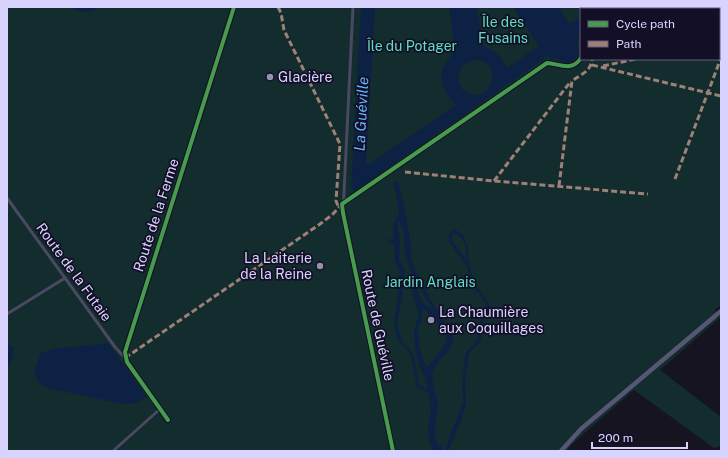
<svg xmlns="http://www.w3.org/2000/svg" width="728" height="458" font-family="'Public Sans',sans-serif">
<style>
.green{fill:#132c2d;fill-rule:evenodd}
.water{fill:#0d2144;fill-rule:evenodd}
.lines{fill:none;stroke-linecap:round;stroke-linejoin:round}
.street{stroke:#4a4962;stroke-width:3}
.secondary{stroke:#575674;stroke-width:4.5}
.quiet{stroke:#9e8076;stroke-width:3;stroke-dasharray:6 3;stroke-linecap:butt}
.cycleway-casing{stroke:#130f26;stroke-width:6}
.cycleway{stroke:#469c4c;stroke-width:4}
.poi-dot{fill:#9591b1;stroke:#130f26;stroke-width:1.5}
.labels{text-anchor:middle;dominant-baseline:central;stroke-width:3.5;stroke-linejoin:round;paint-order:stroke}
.park-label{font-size:14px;fill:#5fe0c0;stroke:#130f26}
.poi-label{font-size:14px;fill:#d9d4ff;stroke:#130f26;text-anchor:start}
.street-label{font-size:14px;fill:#d9d4ff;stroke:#130f26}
.water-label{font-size:15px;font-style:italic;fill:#62b6ff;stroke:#130f26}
</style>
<rect width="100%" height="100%" fill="#161421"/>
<!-- green -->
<path class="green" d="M7 7H721V305L715 310 721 317 660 370 721 417V446L714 448 634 390 571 445 567 451H7ZM581 9H719V59H581Z"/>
<!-- water -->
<path class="water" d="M70 7H100C90 14 80 14 70 7Z
M361 7H375L366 163 368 165 456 105C438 86 436 71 455 51L449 7H477L483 46C495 50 502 57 507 68L539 46 513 7H558L570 24 581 17V34L578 36 580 39 577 42C586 58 567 71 555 57L551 60 548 56 355 191 351 188ZM475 60C508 61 489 112 462 89 454 76 460 62 475 60Z
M398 181 405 211 410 238 411 259 414 268 423 283 429 298 436 308 453 338C453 351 439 358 434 369 429 382 437 393 438 405 438 418 431 432 438 445L442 446 443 451H433L430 443 428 431 431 411 429 393 417 387 411 355 399 341 395 331 394 322 399 288 398 282 400 274 395 260 394 243H391L388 240V239H394L393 225 399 213 396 192 393 184ZM399 221 404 230 405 253 411 270V287L419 315 414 330 415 349 419 366 425 377 428 390 419 385 413 353 404 344 398 329 397 322 403 293V281L405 273 404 269 399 261 400 239 397 222ZM415 280 420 283 425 298 432 307V308C419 306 418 291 415 280ZM422 308 436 319 447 340 443 348 426 369 419 346 418 328 422 319Z
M456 230 464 236 468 249 469 266 475 284 487 301 490 307 484 316 481 341 471 351 468 356V364L465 378 466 404 461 421 448 451H445L451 433 464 401 462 387 465 356 466 352 478 340C476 327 485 316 486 303L472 285 467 266 449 242V233L452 231ZM454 233C465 237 468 249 466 260L451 239 452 235Z
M108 343 147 397 135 403 122 404 48 388 38 382 34 372 41 353 54 349Z
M7 344 14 348 11 361 7 370Z"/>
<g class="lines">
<!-- street -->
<path class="street" d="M353 7 343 213 393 451
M7 198 115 347 125 358
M7 314 65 278
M168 420 127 362 125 352 234 7
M113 451 160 409"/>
<!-- secondary -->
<path class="secondary" d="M561 451 581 429 721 311"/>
<!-- quiet -->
<path class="quiet" d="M278 7 281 13 284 30 340 144 336 201 339 208
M623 9 626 7
M719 42H721
M592 65 721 96
M603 66 636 59
M405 172 494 181 648 194
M675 179 721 58
M494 181 571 81
M559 186 572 81C581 74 591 72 592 59
M125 358 320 224 332 215 343 203"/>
<defs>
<path id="cycleway" d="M168 420 127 362 125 352 234 7
M393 451 343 213 342 204 547 63C560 64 572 72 581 58"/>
</defs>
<!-- cycleway casing -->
<use href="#cycleway" class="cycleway-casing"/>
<!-- cycleway -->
<use href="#cycleway" class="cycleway"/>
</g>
<!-- markers -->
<g class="poi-dot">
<circle cx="270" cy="77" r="4"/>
<circle cx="320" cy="266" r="4"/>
<circle cx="431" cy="320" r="4"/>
</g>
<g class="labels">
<!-- park labels -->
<g class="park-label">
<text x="503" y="22">Île des<tspan x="503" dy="16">Fusains</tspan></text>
<text x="412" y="46">Île du Potager</text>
<text x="430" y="282">Jardin Anglais</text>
</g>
<!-- poi labels -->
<g class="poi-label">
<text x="278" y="77">Glacière</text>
<text x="312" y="258" text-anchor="end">La Laiterie<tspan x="312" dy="16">de la Reine</tspan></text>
<text x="439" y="312">La Chaumière<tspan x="439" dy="16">aux Coquillages</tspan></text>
</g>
<!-- street labels -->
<g class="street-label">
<text transform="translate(156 215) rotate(-72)">Route de la Ferme</text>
<text transform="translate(74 272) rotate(54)">Route de la Futaie</text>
<text transform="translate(378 325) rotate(78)">Route de Guéville</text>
</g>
<!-- water labels -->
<g class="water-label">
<text transform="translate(361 114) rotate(-87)">La Guéville</text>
</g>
</g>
<!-- border -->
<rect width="728" height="458" fill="none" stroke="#d9d4ff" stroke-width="16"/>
<!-- legend -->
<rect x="580" y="8" width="140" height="52" fill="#130f26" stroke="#625e7d"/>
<rect x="588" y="21" width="20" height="6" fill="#469c4c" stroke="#625e7d"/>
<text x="616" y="28" font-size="12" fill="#d9d4ff">Cycle path</text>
<rect x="588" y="41" width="20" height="6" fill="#9e8076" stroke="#625e7d"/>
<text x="616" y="48" font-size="12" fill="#d9d4ff">Path</text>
<!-- scale -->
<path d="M592 442v6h95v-6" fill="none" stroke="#d9d4ff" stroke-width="2"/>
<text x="598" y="442" font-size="12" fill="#d9d4ff" stroke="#130f26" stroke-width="3" paint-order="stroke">200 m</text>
</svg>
